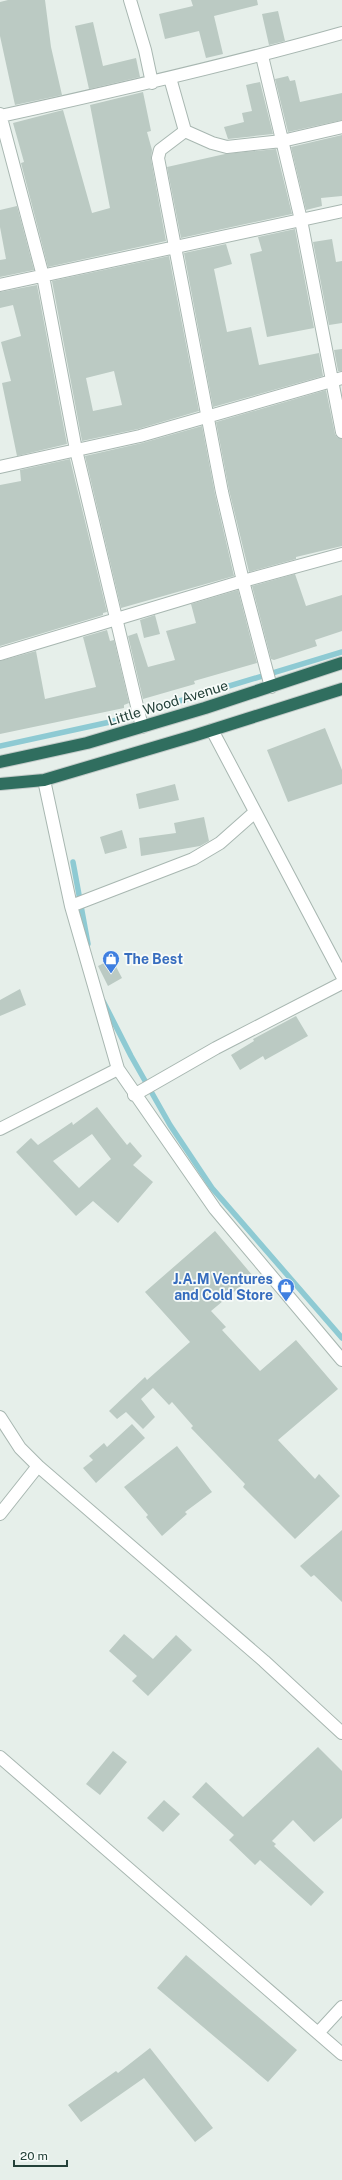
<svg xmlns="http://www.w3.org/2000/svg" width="342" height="2180" font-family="'Public Sans',sans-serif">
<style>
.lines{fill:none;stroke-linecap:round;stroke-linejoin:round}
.stream{stroke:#8ecad3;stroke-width:5.5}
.building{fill:#bbcac3;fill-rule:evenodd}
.street-casing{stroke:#a8b7b1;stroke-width:14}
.highway-casing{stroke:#c2cac8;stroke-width:14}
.street{stroke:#fff;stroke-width:12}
.highway{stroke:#306e5f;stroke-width:12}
.labels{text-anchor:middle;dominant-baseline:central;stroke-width:3.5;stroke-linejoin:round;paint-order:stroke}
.street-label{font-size:14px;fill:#244139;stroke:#f7fbf9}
.shop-label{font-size:14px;font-weight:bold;fill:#366cbe;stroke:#f7fbf9;text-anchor:start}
</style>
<rect width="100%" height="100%" fill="#e6efea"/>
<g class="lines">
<!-- stream -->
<path class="stream" d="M0 746 110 722 342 652
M73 862 88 944
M103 1001 131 1056 170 1125 212 1188 342 1338"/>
</g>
<!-- building -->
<path class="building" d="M8 0H45L51 47 62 95 15 105 0 36V2Z
M191 0H257L258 5 214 16 223 54 206 58 199 31 165 39 159 14 193 6Z
M278 11 285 41 269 45 262 14Z
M93 22 103 66 136 58 140 77 89 89 75 26Z
M288 76 290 81 295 80 300 102 342 93V120L288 132 275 79Z
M260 82 273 134 228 139 224 127 244 122 242 113 252 111 246 85Z
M143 92 151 131 147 132 152 150 151 159 166 241 48 267 21 163 24 162 13 123 63 110 92 213 110 208 90 105Z
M342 135V196L321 198 322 206 306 210 291 147Z
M276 149 292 214 181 238 167 167 225 154Z
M17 206 34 270 0 277V260L6 259 0 227V210Z
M295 229 314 328 267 337 250 254 262 251 258 237Z
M332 239 336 262 342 261V323L329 325 313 242Z
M226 244 232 264 214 269 227 332 251 327 259 365 319 353 323 376 213 407 184 253Z
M169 256 199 411 138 429 82 441 52 281ZM114 371 122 405 93 411 86 378Z
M37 285 67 444 17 456 2 383 11 381 1 342 21 336 13 305 0 308V292Z
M342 349V371H338L334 350Z
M326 390 335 434 337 437 342 439V546L296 557V559L249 572 229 490 216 422Z
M202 426 215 494 234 576 121 608 85 456 142 443Z
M70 459 107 612 103 613V615L0 646V485L21 481 20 470Z
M295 574 306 606 342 595V631L315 640 317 646 274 660 271 659 252 586Z
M238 590 257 663 194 681 195 684 143 699 128 636 137 633 148 667 175 660 166 631 196 623 191 604Z
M155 615 160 634 144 638 140 620Z
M107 630 110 641 114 640 129 703 124 705V708L0 734V661L36 651 45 699 96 687 83 637Z
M325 728 342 770V784L288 802 267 750Z
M175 784 179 800 139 809 136 794Z
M204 817 209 841 200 846 141 856 139 838 176 833 174 823Z
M122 830 127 848 105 854 100 837Z
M112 959 122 978 108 986 98 966Z
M20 989 26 1005 0 1016V1000Z
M296 1016 308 1036 265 1060 263 1056 240 1070 231 1055 254 1041 253 1039Z
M97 1107 127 1145 130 1142 142 1156 133 1165 153 1182 118 1223 93 1201 76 1216 16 1152 31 1138 38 1145 72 1122 73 1125ZM92 1134 111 1159 79 1188 53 1161Z
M215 1231 253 1276 211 1311 226 1327 222 1330 260 1371 296 1340 338 1389 278 1440 315 1479 319 1474 340 1496 295 1539 243 1487 245 1484 191 1428 193 1426 172 1402 169 1405 153 1388 141 1399 155 1417 143 1429 126 1412 117 1419 109 1411 145 1377 147 1380 190 1342 145 1292Z
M132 1424 145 1438 96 1483 83 1468 93 1460 89 1456 104 1443 107 1447Z
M177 1446 212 1492 185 1512 187 1514 162 1536 146 1517 148 1515 124 1487Z
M342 1530V1602L314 1575 311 1577 300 1566Z
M124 1634 153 1659 176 1635 192 1650 148 1696 132 1681 137 1676 109 1651Z
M318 1747 342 1771V1818L314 1842 293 1820 272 1841 276 1844 274 1846 324 1892 311 1906 260 1860 255 1865 229 1840 234 1835 192 1797 206 1782 243 1817Z
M113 1751 127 1762 100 1795 86 1784Z
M164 1800 180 1814 163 1832 147 1818Z
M186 1955 297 2050 268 2082 157 1988Z
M150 2048 213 2128 195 2142 144 2078 81 2122 68 2105 116 2071 118 2073Z"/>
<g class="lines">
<defs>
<path id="street" d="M130 0 145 50 152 83
M262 56 301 220 342 432
M170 78 185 131 160 150 158 158 222 492 243 581 271 687
M0 114 43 276 76 450 142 727
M1 116C115 91 229 65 342 33
M185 131 212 143 227 147 282 141 342 127
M0 285 342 211
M0 467 140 436 342 378
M0 654 243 581 342 554
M212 730 342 976
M44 780 71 906 118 1069 215 1209 342 1360
M71 906 193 859 220 843 255 812
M134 1095 216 1048 342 983
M0 1129 118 1069
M0 1417 20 1448 38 1466 264 1661 342 1733
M0 1514 38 1466
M0 1757 342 2054
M318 2033 342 2007"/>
<path id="highway" d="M0 762 87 743 205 708 342 663
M0 784 44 780 193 736 342 689"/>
</defs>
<!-- street casing -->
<use href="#street" class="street-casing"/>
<!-- highway casing -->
<use href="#highway" class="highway-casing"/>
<!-- street -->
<use href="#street" class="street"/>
<!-- highway -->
<use href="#highway" class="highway"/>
</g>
<!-- icons -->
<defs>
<symbol id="shop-pin" viewBox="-11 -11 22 30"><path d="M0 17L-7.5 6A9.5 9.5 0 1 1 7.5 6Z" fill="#3f7fe0" stroke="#f7fbf9"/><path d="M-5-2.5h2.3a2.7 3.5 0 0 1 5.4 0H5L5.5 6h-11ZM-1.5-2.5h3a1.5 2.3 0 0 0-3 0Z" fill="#fff"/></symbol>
</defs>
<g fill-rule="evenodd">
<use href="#shop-pin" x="101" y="949" width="20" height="27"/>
<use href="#shop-pin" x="276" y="1277" width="20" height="27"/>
</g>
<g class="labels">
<!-- street labels -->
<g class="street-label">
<text transform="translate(168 703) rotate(-17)">Little Wood Avenue</text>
</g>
<!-- shop labels -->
<g class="shop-label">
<text x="124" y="959">The Best</text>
<text x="273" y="1279" text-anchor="end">J.A.M Ventures<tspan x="273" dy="16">and Cold Store</tspan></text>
</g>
</g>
<!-- scale -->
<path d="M14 2160v6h53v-6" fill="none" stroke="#244139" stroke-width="2"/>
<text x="20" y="2160" font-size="12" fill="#244139" stroke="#f7fbf9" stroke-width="3" paint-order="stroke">20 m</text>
</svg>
